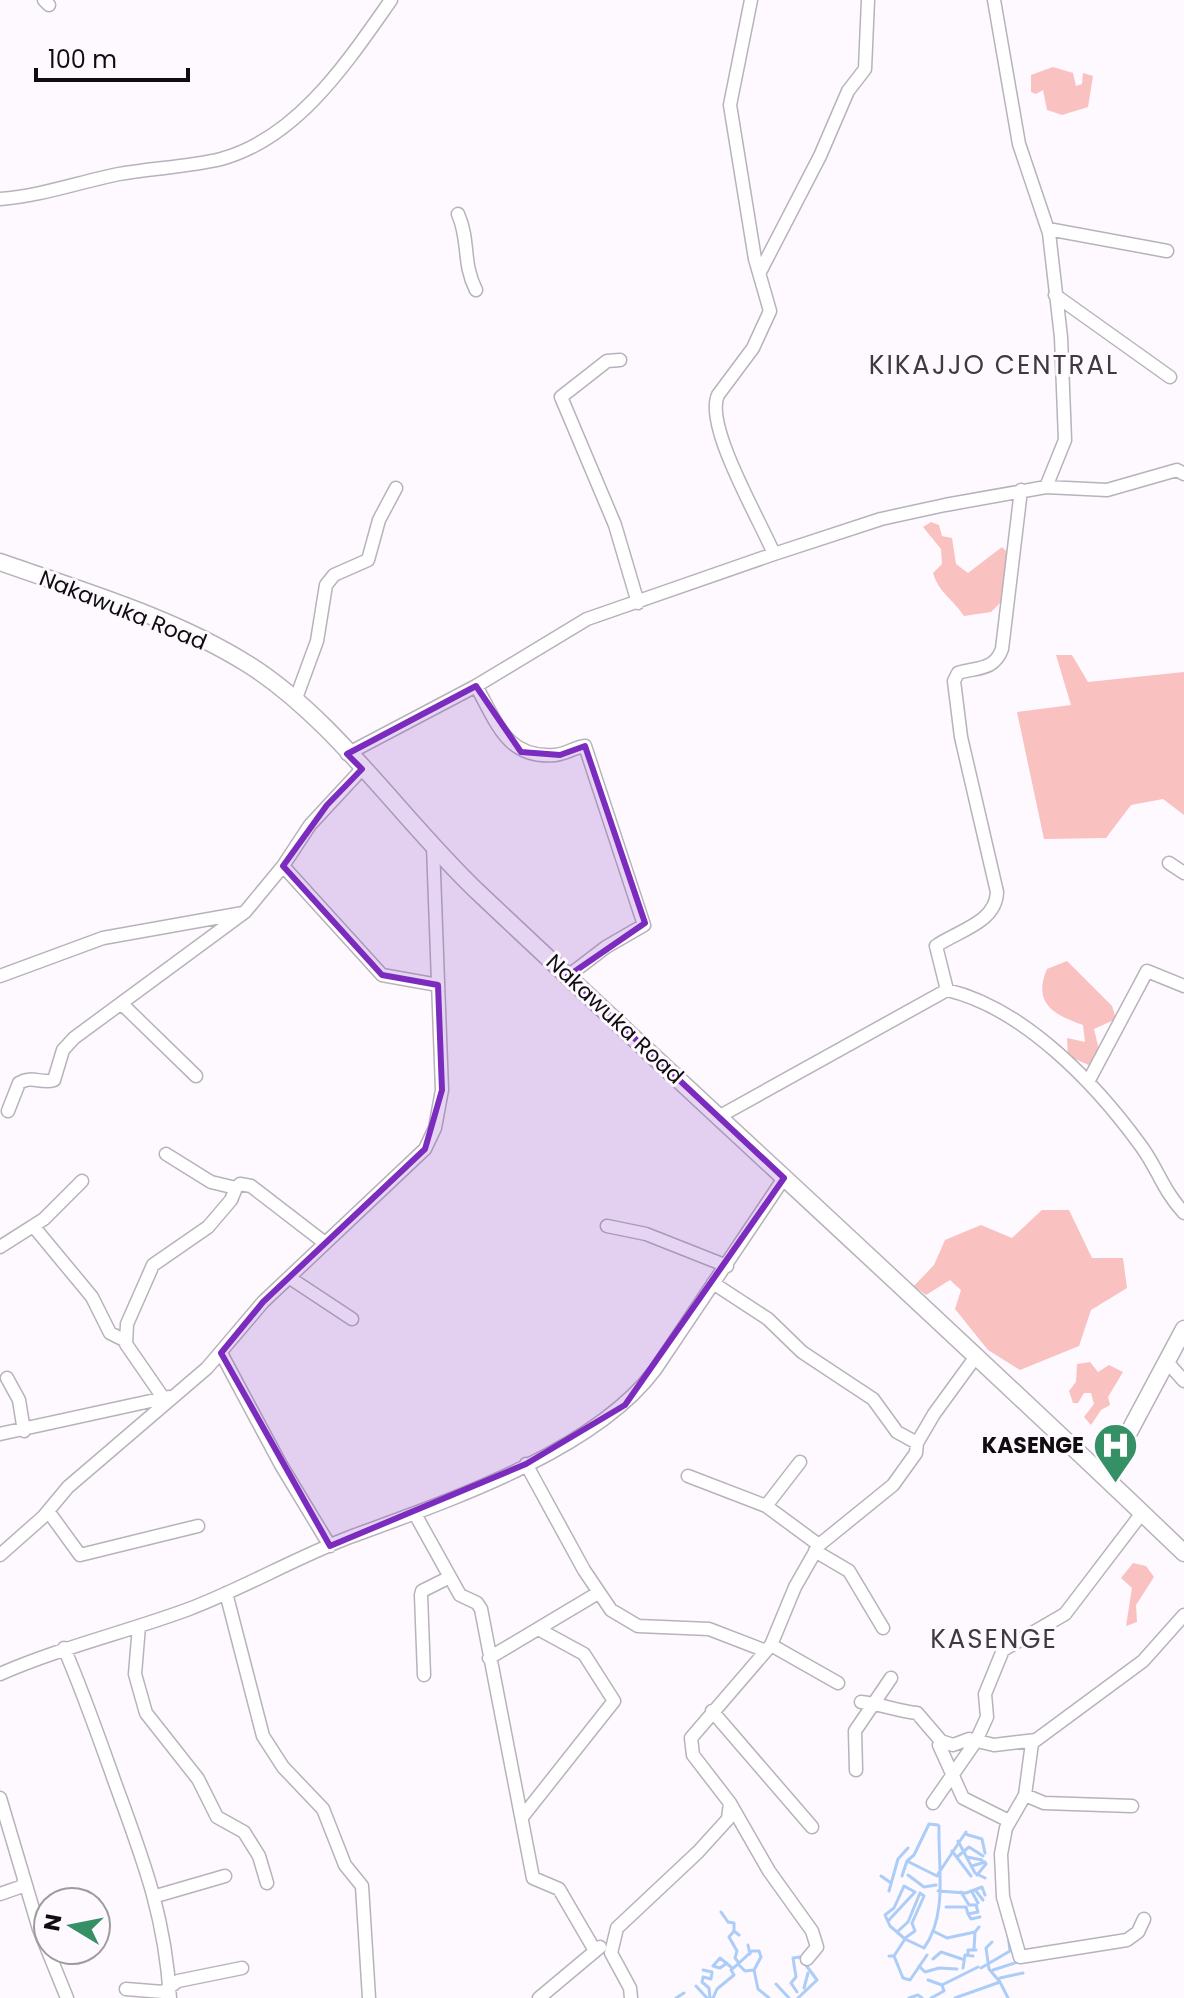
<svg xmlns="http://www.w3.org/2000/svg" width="1184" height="1998" font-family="Poppins,sans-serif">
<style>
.green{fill:#f9c1bf}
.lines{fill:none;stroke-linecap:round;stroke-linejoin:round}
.stream{stroke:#accdf7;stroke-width:3}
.minor-casing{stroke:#b8b2ba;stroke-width:15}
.major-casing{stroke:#b8b2ba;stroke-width:19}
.minor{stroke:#fff;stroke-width:12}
.major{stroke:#fff;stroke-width:16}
.marked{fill:#7b2cbf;fill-opacity:0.2;stroke:#7b2cbf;stroke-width:6;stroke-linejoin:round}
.labels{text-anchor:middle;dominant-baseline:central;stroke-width:6;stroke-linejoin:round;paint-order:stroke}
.street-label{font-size:22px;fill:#0f0d0f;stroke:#fdf9fe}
.poi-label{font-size:22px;font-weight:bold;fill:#0f0d0f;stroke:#fdf9fe;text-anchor:end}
.quarter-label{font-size:26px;letter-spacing:2px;fill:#3f3a41;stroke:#fdf9fe}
</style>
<rect width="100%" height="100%" fill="#fdf9fe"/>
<!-- green -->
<path class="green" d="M1053 67 1073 73 1076 86 1082 84 1083 73 1093 76 1088 107 1062 115 1047 110 1043 90 1036 94 1031 92V75Z
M931 522 939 525 942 536 952 538 956 564 968 573 1002 547 1010 555 1006 597 991 612 964 616C953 599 939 593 933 573L942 564 941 549 923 527Z
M1056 655H1072L1088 682 1184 672V815L1163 799 1131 805 1106 838 1044 839 1017 712 1071 705Z
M1067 961 1112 1006 1116 1019 1094 1029 1099 1050 1091 1066 1068 1056 1067 1038 1085 1042 1083 1025C1055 1015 1032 1004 1047 969Z
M1042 1210H1069L1092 1258H1123L1127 1288 1091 1310 1079 1346 1020 1370 988 1350 955 1309 961 1290 950 1280 926 1295 914 1286 934 1265 945 1240 981 1225 1012 1238Z
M1090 1362 1098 1372 1109 1365 1123 1372 1108 1397 1110 1405 1101 1410 1091 1425 1084 1417 1094 1404 1091 1393H1084L1078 1403H1073L1069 1391 1076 1382 1077 1364Z
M1133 1563 1146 1566 1154 1577 1136 1605 1137 1622 1126 1626 1132 1588 1121 1578Z"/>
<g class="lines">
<!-- stream -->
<path class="stream" d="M965 1834 982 1839 985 1853
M958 1841 975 1873 985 1878
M952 1851 971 1876
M957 1857 969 1847 983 1856
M967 1857 982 1860
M972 1866 985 1862
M938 1874 966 1832
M908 1875 924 1887 936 1885
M977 1875 986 1864
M881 1876 891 1883
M902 1876 907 1861
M937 1876 907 1861 914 1855 929 1824 938 1825
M889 1891 898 1859 908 1848
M938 1891 966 1893 982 1887 985 1895
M976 1891 983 1900
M972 1892 978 1903
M946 1907H966L968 1914 978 1912 976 1905H969L961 1892
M721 1912 728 1922 734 1923V1931L739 1935
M968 1914 971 1919 980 1917
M888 1921 915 1892 904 1886 894 1908 885 1915 890 1926 905 1939
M734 1931 729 1937 737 1951 735 1958 739 1963
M897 1932 908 1922 920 1893 924 1896 912 1923 915 1931 905 1938
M935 1932 947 1938 975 1932
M748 1945 750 1954
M974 1949 975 1932 979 1927
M968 1955V1950H976
M889 1956H894L905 1939 924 1948C948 1915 938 1866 939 1826
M894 1956 903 1978 910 1980 927 1955
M933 1959 941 1952 962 1959
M727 1963 720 1968 713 1966 720 1958 731 1967
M738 1964 752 1951H759L761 1957 754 1970 758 1989 769 1998
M919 1966 925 1972 939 1968 957 1969
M963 1968 965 1955 973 1956
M981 1968 1010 1951 1008 1934
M703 1970 712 1972 711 1979 703 1977 702 1982 709 1988 710 1998
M993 1970 1018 1962
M1000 1978 1023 1973
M928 1980 942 1985 978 1967
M776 1984 789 1998
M1001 1984 1008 1998
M696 1986 707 1998
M804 1988 808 1973
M797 1992 791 1983 796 1977 793 1958 800 1957 817 1980 798 1998
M676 1998 684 1993
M713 1998 717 1989 734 1975 731 1970 738 1964 745 1971 754 1970
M909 1998 918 1995 922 1998
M931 1998 944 1991 942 1985
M955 1998 1000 1982 989 1969 986 1948 992 1942"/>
<defs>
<path id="minor" d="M44 0 49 5
M751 0 730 105 755 259 770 311 753 348 718 395C704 426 760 520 774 554
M994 0 1019 144 1049 233 1061 337 1065 440 1046 487
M0 199C41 196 79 182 119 174 152 168 188 167 221 159 298 138 348 61 391 0
M458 214C470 241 462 263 476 290
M1048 229 1167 251
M761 270 820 156 848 91 865 69 868 0
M1055 295 1170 377
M620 360 607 361 561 397 615 525 638 603
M476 686C497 722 506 759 555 755 566 754 575 747 585 746L644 925 606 947 568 976
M295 701 317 641 326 585 334 575 368 560 379 520 396 488
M347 754 476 686 587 619 774 554 881 519 945 505 1046 487 1107 490 1177 470 1184 474
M1169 863 1184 873
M283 866 382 975 438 985
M0 976 103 938 243 913
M947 990 936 946C957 931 996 923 997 892L961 737 954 681 958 673C977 667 994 671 1002 649L1021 490
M122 1004 196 1076
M1088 1082 1147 971 1184 986
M8 1111 19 1083C32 1075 41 1084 54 1080L63 1050 74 1038 245 912 283 866 310 825 362 769
M720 1116 947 990C1024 1008 1096 1084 1141 1146 1158 1169 1162 1189 1184 1213
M166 1154 211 1182 236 1188 240 1184 251 1186 325 1243
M607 1226 646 1234 727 1266
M34 1227 92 1297 110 1333 124 1340
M0 1247 44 1219 82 1181
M290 1278 352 1319
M713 1283 768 1319 802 1352 873 1399 897 1432 917 1443
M221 1353 281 1465 330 1546
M1168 1363 1184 1381
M7 1378 19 1400 24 1431
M164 1399 126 1344 127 1324 153 1265 208 1227 231 1200 236 1188
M0 1434 169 1397
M526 1464 584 1570 611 1610 638 1626 709 1629 766 1651
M688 1476 766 1506 819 1545
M766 1506 800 1462
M48 1511 80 1555 198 1526
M415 1514 460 1595 477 1603 481 1609 533 1878 559 1889 594 1949
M815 1551 849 1571 883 1628
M0 1555 43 1517 68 1487 207 1368 263 1302 425 1149 435 1128 442 1090 433 846
M226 1593 263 1736 283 1767 323 1809 345 1865 362 1886 369 1998
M139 1626 135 1674 146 1713 198 1779 217 1817 244 1832 259 1856 267 1883
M771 1645 838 1683
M64 1648C83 1692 98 1735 114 1780 142 1857 165 1914 170 1998
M489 1658 598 1593
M0 1674C62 1647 127 1632 189 1609 244 1588 295 1558 350 1537 445 1502 594 1452 655 1370L784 1178
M424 1675 421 1595 422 1591 450 1577
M861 1702C881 1704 897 1711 917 1713L941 1741 953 1745 969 1739 994 1745 1036 1740
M712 1711 812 1827
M939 1745 963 1798 1009 1821
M856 1770 855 1731 891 1678
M1025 1795 1044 1803 1132 1806
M0 1798 39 1929 67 1998
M730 1803 769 1871 812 1931 817 1947 807 1959
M933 1803 976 1741 987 1717 985 1694 1003 1650 1065 1614 1142 1513
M523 1816 614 1701 584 1654 540 1630
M0 1894 23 1886 24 1879
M156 1896 225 1876
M1144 1919 1138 1932 1127 1940 1020 1957 1003 1897 1001 1854 1006 1828 1025 1795 1032 1743 1143 1661 1184 1615
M126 1989 163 1992 178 1981 242 1968
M539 1998 600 1947
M631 1998 630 1988 611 1953 617 1928 698 1852 728 1819 730 1803 693 1755 691 1738 771 1645 795 1587 819 1545 893 1485 916 1453 917 1443 934 1414 977 1355"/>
<path id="major" d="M0 562C82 591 172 617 246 663 334 717 405 824 480 894 714 1115 952 1330 1184 1553
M1105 1477 1184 1329"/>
</defs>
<!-- minor casing -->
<use href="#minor" class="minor-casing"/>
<!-- major casing -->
<use href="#major" class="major-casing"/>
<!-- minor -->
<use href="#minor" class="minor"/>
<!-- major -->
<use href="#major" class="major"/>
</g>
<!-- marked area -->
<path class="marked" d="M476 686 521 752 560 755 585 746 645 923 568 976 784 1178 625 1405 526 1464 330 1546 221 1353 263 1302 425 1149 442 1090 438 985 382 975 283 866 327 805 362 769 347 754Z"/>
<!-- icons -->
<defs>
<symbol id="hospital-pin" viewBox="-11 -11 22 30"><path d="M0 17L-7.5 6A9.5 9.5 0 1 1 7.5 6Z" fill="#369066" stroke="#fdf9fe"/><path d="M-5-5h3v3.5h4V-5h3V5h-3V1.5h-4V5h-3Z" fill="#fff"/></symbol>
</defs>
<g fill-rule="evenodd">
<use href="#hospital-pin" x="1090" y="1420" width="51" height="69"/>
</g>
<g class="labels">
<!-- street labels -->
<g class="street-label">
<text transform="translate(123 610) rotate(22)">Nakawuka Road</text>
<text transform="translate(615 1019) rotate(43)">Nakawuka Road</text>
</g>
<!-- poi labels -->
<g class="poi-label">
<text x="1084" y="1445">KASENGE</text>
</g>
<!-- quarter labels -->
<g class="quarter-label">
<text x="994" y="365">KIKAJJO CENTRAL</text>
<text x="994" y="1639">KASENGE</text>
</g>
</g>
<!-- north arrow -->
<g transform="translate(72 1926) rotate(280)"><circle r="38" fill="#fdf9fe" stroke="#9e9b9e" stroke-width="2"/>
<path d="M0-6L14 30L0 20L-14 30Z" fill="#369066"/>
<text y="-12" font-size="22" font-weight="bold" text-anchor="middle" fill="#0f0d0f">N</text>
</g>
<!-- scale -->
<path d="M36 68v12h152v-12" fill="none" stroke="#0f0d0f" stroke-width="4"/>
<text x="48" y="68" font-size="24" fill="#0f0d0f" stroke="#fdf9fe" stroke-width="6" paint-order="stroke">100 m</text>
</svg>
